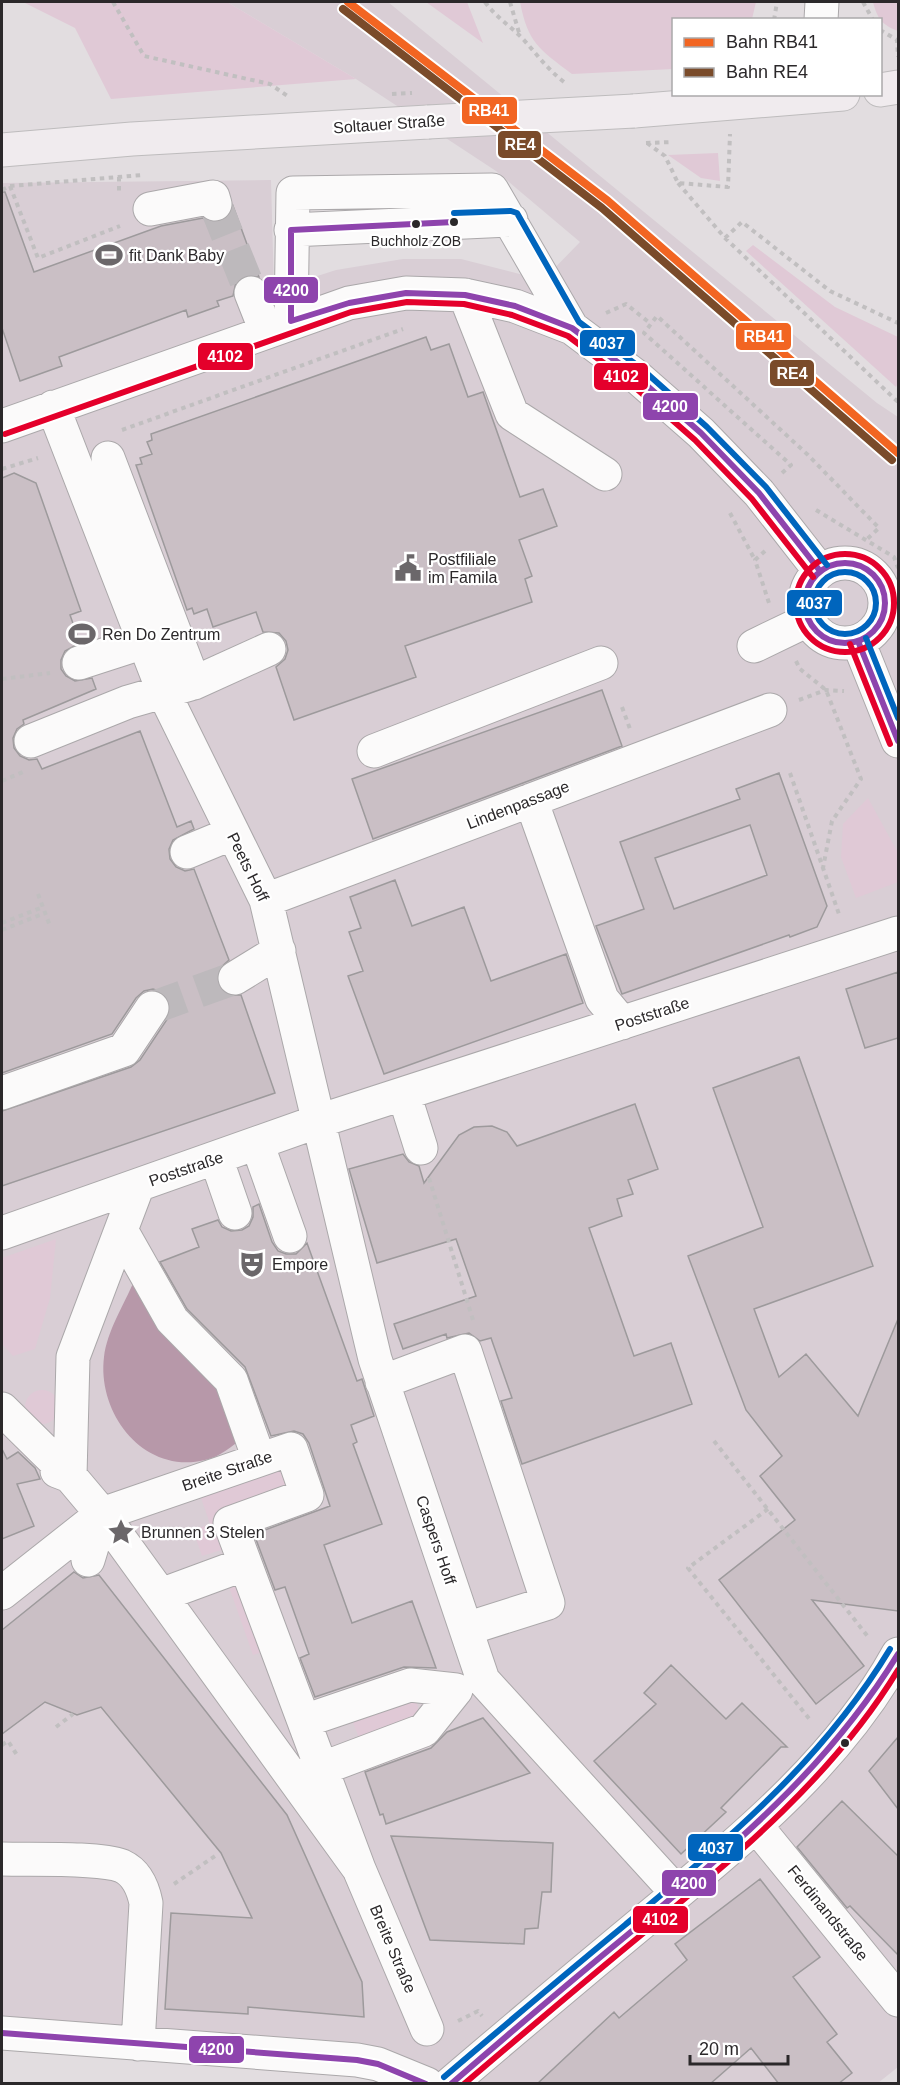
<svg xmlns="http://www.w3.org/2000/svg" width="900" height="2085" font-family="Helvetica,sans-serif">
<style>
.built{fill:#d9ced5}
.green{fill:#e0c9d6}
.water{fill:#b798a9}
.building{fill:#cabfc5;stroke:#9d9a9c;stroke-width:1.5;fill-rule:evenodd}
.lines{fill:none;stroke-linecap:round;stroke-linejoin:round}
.minor-tunnel{stroke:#bdb9bc;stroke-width:33;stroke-dasharray:33 16;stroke-linecap:butt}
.minor-casing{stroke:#aba8aa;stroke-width:35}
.major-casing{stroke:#bebcbd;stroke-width:35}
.path{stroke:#c1bfc0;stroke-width:4;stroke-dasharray:4.5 4.5;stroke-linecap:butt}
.minor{stroke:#fbfafa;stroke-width:33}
.major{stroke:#f0ebee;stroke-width:33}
.major-bridge-casing{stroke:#bebcbd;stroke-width:35;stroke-linecap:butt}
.path-bridge{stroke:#c1bfc0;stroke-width:4;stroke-dasharray:4.5 4.5;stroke-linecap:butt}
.major-bridge{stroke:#f0ebee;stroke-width:33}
.bus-1-casing{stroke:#fff;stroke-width:10}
.bus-2-casing{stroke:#fff;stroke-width:10}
.bus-3-casing{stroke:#fff;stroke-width:10}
.bus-1{stroke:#8e44ad;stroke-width:6}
.bus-2{stroke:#e4002b;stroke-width:6}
.bus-3{stroke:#0065bd;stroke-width:6}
.rail-1-casing{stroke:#fff;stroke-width:12}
.rail-2-casing{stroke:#fff;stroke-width:12}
.rail-1{stroke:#f26522;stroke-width:8}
.rail-2{stroke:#7a4b2a;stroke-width:8}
.bus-dot{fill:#2b282a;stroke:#fff;stroke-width:2}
.labels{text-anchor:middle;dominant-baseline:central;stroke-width:4.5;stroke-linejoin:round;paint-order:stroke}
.bus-label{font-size:14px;fill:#2b282a;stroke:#fff}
.street-label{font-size:16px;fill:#2b282a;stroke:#fff}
.poi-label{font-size:16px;fill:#2b282a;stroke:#fff;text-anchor:start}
.line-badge{stroke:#fff;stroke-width:2}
.badge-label{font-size:16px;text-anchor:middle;font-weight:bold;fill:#fff}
</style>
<rect width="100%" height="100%" fill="#e2dde0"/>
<!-- built -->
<path class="built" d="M227 2H388L877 403 898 417V2067L878 2083H427L2 2033V183L271 180 274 290 336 270 403 259H461L543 280 580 242 496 171 356 79Z"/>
<!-- green -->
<path class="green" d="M23 2H227L356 79 111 99 75 28Z
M426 2H467L483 43Z
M520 2H756L752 19 674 20 673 69 572 74C539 49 528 43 520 2Z
M873 2H898V31C882 25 877 18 873 2Z
M718 153 720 181 701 178 668 155Z
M753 245 835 307 898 337V383L896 387 746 251Z
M868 798 898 853V882L856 898 841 857 843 824Z
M56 1239 50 1298 35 1349 13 1356 2 1344V1258Z
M25 1407a17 17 0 1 1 34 0a17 17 0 1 1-34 0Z
M286 1458 297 1490 231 1547 202 1556 193 1530 210 1524 198 1489Z
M240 1579 266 1651 253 1655 228 1584Z
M412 1690 421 1716 359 1738 349 1712Z"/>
<!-- water -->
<path class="water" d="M134 1281 227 1393 244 1437C232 1446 220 1457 205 1460 144 1475 97 1414 104 1357 107 1331 124 1305 134 1281Z"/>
<!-- building -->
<path class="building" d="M2 192H5L34 272 161 226 203 218 211 222H221L229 217 233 206 259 277 244 276 236 282 233 296 217 301 219 306 188 317 186 310 59 357 62 366 20 381 2 328Z
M426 337 431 350 449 344 468 397 483 392 520 497 543 489 557 526 519 540 532 576 525 579 532 602 405 646 416 677 294 720 276 667 285 659 288 650 286 641 279 633 263 632 256 612 213 627 207 609 194 614 192 608 187 610 136 465 142 464 140 458 152 454 147 442 152 440 151 434Z
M14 473 36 483 81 611 70 615 80 643 65 651 61 660V669L66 676 75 681 92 678 96 689 23 720 24 724 17 729 13 738 14 748 20 756 29 760 37 759 42 769 140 731 177 827 191 821 194 829 173 840 169 849 170 859 176 867 185 871 194 869 229 960 218 970 216 979 219 987 227 995H241L275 1093 2 1186V1111L131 1067 140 1060 168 1018 171 1009 168 999 162 992 153 989 144 991 136 998 112 1034 2 1073V478Z
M602 690 622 746 373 839 352 779Z
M779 773 827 906 817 927 790 937 789 935 622 994 596 926 644 909 620 842 740 799 736 789ZM750 825 767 875 674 909 655 858Z
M395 880 412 926 464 907 491 981 566 954 583 1003 384 1074 348 976 363 971 349 932 361 928 350 897Z
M898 972V1038L865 1048 846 989Z
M799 1057 873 1266 754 1309 779 1377 806 1354 858 1416 898 1319V1611L812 1600 864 1666 816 1704 719 1580 795 1520 760 1476 782 1456 746 1410 688 1256 763 1227 713 1088Z
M635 1104 658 1169 628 1180 633 1194 617 1199 622 1216 589 1228 634 1356 671 1343 692 1404 522 1464 501 1401 512 1398 491 1338 480 1341 469 1333 447 1338 446 1334 403 1349 394 1324 476 1296 456 1239 377 1263 349 1169 403 1154 409 1162 419 1166 424 1183 459 1135 474 1127 492 1126 507 1132 517 1146Z
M259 1204 272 1242 278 1251 286 1254H296L307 1243 357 1381 362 1379 374 1416 351 1425 357 1442 353 1444 382 1524 324 1545 352 1623 412 1601 436 1668 404 1667 315 1697 300 1658 309 1654 285 1587 275 1590 254 1534 330 1506 309 1443 303 1434 294 1431 271 1436 245 1367 187 1309 160 1262 199 1247 192 1229 218 1220 222 1227 231 1231 242 1230 249 1226 253 1217V1207Z
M2 1449 7 1459 18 1452 35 1468 40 1479 17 1484 34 1526 2 1539Z
M74 1572 83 1578 99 1575 287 1815 362 1982 364 2017 248 2007V2014L165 2009 171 1913 252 1918 221 1853 101 1707 77 1715 45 1702 2 1734V1630Z
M671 1665 726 1719 742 1703 787 1747H781L721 1808 726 1812 681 1854 594 1761 656 1704 644 1693Z
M483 1718 530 1773 386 1824 383 1814 380 1815 365 1772 431 1748 447 1732Z
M898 1737V1809L869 1771Z
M842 1801 898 1856V1955L850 1906 847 1908 797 1847Z
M391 1836 553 1843 551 1892H542L538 1928 525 1929 524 1944 430 1940Z
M760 1879 820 1957 793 1977 837 2034 827 2042 852 2073 838 2084H779L751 2048 710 2084H537L614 2012 619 2018 687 1960 675 1944Z"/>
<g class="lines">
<!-- minor-tunnel -->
<path class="minor-tunnel" d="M215 204 251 293
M152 1008 235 978"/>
<defs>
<path id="minor" d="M821 20 822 2
M150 209 213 197 215 204
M291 230 511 220
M251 293 266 331
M465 295 512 414 605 474
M291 321 293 193 492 190 572 328
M53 407 164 693 266 900 375 1359 483 1680 677 1893
M2 426 349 303 406 293 465 295 515 306 572 328 636 376 701 433 759 493 820 571
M108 458 194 683
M805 603a40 40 0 1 1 80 0a40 40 0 1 1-80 0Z
M858 641 898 741
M754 646 808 620
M79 663 144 642
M31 741 128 702 194 683 269 649
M374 751 601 663
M531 800 602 999 622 1023
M187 852 233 833
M266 900 770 710
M235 978 279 951
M2 1093 124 1050 152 1008
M404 1094 421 1148
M257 1143 290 1236
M216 1158 235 1213
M121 1230 172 1320 231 1380 259 1459
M2 1233 319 1121 898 933
M382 1382 465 1351 548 1603 466 1629
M2 1409 70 1476 102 1514 359 1869 427 2029
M57 1471 70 1476 73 1357 138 1185
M88 1560 102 1514
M2 1593 102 1514 291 1449 307 1495 230 1523 359 1869
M161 1595 245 1564
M304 1721 410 1685 456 1690
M302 1776 424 1730 456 1690
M757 1827 898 2000
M2 1859C30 1860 98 1857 122 1866 137 1873 143 1888 146 1903L138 2044
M2 2033 357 2060 378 2064 427 2084
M450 2084C518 2026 587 1968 656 1911 747 1835 840 1759 898 1654"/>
<path id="major" d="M880 90 898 87
M634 111 843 94
M2 150 132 139 428 122"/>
</defs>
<!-- minor casing -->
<use href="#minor" class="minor-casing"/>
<!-- major casing -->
<use href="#major" class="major-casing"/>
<!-- path -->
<path class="path" d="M113 2 144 56 270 84 289 97
M485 2C496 17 509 25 522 38 536 53 547 69 564 82
M510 2 520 36
M863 2 873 20
M774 20 777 2
M880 30 897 40 898 57
M647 143 665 156 678 183 728 187 730 134
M119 177V194
M678 183 725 238 898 402
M10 186 38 258 120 226
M2 190 10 186 143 175
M725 238 742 222 830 291 898 323
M606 313 626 304 651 324
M122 430 403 329
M2 469 38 458
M782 473 791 465 644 333 657 316 808 455 879 528 866 540
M816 510 894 557 898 568
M730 513 755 560
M765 551 755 560 769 603
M796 661 800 669 826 690 861 779 832 821 823 868
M2 679 50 673
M799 700 826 690 844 691
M622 707 630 729
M790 773 840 917
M2 781 23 772
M38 894 50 926
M2 923 43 907
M2 930 45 913
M429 1178 473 1320
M714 1441 869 1638
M768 1509 688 1568 811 1721
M56 1727 73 1714
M2 1745 8 1741 17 1755
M174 1884 218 1854
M458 2021 478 2011 482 2016"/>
<!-- minor -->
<use href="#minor" class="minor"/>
<!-- major -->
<use href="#major" class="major"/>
<defs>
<path id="major-bridge" d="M428 122 634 111"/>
</defs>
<!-- major-bridge casing -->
<use href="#major-bridge" class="major-bridge-casing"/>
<!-- path-bridge -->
<path class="path-bridge" d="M392 94 412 93
M646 143 672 142"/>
<!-- major-bridge -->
<use href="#major-bridge" class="major-bridge"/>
<defs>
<path id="bus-1" d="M454 222 291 230V321L349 303 406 293 465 295 515 306 572 328 636 376 701 433 759 493 820 571
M805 603a40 40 0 1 1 80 0a40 40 0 1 1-80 0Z
M858 641 898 741
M2 2033 357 2060 378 2064 426 2084
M451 2084C511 2032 571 1981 632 1931 733 1847 828 1768 898 1654"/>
<path id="bus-2" d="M5 434 351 312 407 302 464 304 512 315 568 336 630 383 695 440 752 499 813 577
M796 603a49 49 0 1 1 98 0a49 49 0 1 1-98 0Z
M850 644 890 744
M464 2084C525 2032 585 1981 646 1931 740 1853 834 1775 898 1670"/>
<path id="bus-3" d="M454 213 511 211 517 213 579 322 642 369 707 427 766 487 827 565
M814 603a31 31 0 1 1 62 0a31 31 0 1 1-62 0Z
M866 638 898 718
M444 2077C504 2026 564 1975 625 1925 726 1841 821 1763 890 1649"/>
</defs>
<!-- bus-1 casing -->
<use href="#bus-1" class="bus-1-casing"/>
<!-- bus-2 casing -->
<use href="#bus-2" class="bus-2-casing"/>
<!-- bus-3 casing -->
<use href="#bus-3" class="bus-3-casing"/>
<!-- bus-1 -->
<use href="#bus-1" class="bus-1"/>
<!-- bus-2 -->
<use href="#bus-2" class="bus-2"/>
<!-- bus-3 -->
<use href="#bus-3" class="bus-3"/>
<defs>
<path id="rail-1" d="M348 2 608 201 898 453"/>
<path id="rail-2" d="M343 9 602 208 892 460"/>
</defs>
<!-- rail-1 casing -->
<use href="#rail-1" class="rail-1-casing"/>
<!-- rail-2 casing -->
<use href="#rail-2" class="rail-2-casing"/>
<!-- rail-1 -->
<use href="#rail-1" class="rail-1"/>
<!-- rail-2 -->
<use href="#rail-2" class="rail-2"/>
</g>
<!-- icons -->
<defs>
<symbol id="stadium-bare" viewBox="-9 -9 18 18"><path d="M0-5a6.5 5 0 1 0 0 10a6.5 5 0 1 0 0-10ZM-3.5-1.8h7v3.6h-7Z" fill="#6b676a" stroke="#fff" stroke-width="2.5" paint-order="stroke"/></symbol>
<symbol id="civic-bare" viewBox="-9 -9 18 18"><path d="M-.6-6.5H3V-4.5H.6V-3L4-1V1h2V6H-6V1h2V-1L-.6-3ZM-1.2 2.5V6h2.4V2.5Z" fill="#6b676a" stroke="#fff" stroke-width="2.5" paint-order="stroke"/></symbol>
<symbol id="theatre-bare" viewBox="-9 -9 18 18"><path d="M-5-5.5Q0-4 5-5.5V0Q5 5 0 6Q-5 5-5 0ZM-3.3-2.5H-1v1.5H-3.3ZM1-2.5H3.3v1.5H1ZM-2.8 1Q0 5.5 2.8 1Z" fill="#6b676a" stroke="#fff" stroke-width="2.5" paint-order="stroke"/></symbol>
<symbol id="sight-bare" viewBox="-9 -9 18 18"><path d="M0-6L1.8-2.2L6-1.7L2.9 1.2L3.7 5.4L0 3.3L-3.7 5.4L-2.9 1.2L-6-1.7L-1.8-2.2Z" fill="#6b676a" stroke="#fff" stroke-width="2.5" paint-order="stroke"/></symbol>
</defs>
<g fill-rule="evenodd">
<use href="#stadium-bare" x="90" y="236" width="38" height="38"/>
<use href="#civic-bare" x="389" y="549" width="38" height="38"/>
<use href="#stadium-bare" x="63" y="615" width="38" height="38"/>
<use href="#theatre-bare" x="233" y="1245" width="38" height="38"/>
<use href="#sight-bare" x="102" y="1513" width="38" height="38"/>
</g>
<!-- markers -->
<g class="bus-dot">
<circle cx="454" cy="222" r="5"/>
<circle cx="416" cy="224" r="5"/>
<circle cx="845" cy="1743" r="5"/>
</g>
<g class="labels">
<!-- bus labels -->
<g class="bus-label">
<text x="416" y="241">Buchholz ZOB</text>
</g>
<!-- street labels -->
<g class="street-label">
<text transform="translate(389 124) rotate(-4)">Soltauer Straße</text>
<text transform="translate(518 805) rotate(-21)">Lindenpassage</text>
<text transform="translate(248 867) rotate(64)">Peets Hoff</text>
<text transform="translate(652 1014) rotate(-18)">Poststraße</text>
<text transform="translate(186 1169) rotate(-19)">Poststraße</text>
<text transform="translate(227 1471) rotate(-19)">Breite Straße</text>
<text transform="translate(436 1540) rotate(71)">Caspers Hoff</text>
<text transform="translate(828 1913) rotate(51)">Ferdinandstraße</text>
<text transform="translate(393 1949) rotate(67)">Breite Straße</text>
</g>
<!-- poi labels -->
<g class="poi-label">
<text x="129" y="255">fit Dank Baby</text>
<text x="428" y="559">Postfiliale<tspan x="428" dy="18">im Famila</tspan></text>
<text x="102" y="634">Ren Do Zentrum</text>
<text x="272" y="1264">Empore</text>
<text x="141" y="1532">Brunnen 3 Stelen</text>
</g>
</g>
<g class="line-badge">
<rect x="461" y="96" width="57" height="29" rx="6" fill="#f26522"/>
<rect x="497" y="130" width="45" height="29" rx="6" fill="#7a4b2a"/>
<rect x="263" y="276" width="56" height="28" rx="6" fill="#8e44ad"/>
<rect x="735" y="322" width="57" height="29" rx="6" fill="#f26522"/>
<rect x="579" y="329" width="57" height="28" rx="6" fill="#0065bd"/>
<rect x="197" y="342" width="57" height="29" rx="6" fill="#e4002b"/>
<rect x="769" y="359" width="46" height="28" rx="6" fill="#7a4b2a"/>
<rect x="593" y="362" width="56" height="29" rx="6" fill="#e4002b"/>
<rect x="642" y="392" width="57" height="29" rx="6" fill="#8e44ad"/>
<rect x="786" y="589" width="57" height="28" rx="6" fill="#0065bd"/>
<rect x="687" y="1833" width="57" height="29" rx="6" fill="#0065bd"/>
<rect x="661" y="1869" width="56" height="28" rx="6" fill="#8e44ad"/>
<rect x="632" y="1905" width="57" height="29" rx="6" fill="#e4002b"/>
<rect x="188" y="2035" width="57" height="29" rx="6" fill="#8e44ad"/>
</g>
<g class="badge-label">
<text x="489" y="116">RB41</text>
<text x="520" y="150">RE4</text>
<text x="291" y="296">4200</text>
<text x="764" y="342">RB41</text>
<text x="607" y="349">4037</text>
<text x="225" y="362">4102</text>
<text x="792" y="379">RE4</text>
<text x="621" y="382">4102</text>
<text x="670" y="412">4200</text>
<text x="814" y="609">4037</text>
<text x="716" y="1854">4037</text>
<text x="689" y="1889">4200</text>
<text x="660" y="1925">4102</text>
<text x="216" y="2055">4200</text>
</g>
<!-- border -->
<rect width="900" height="2085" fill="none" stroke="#2b282a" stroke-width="6"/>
<!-- legend -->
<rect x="672" y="18" width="210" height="78" fill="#ffffff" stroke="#aaa9aa" stroke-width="1.5"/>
<rect x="684" y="38" width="30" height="9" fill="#f26522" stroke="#aaa9aa" stroke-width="1.5"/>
<text x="726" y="48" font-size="18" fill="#2b282a">Bahn RB41</text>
<rect x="684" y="68" width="30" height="9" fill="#7a4b2a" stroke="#aaa9aa" stroke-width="1.5"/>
<text x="726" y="78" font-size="18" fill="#2b282a">Bahn RE4</text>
<!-- scale -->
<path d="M690 2055v9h98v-9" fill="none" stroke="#2b282a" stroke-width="3"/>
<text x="699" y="2055" font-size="18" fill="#2b282a" stroke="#ffffff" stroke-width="4.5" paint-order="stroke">20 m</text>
</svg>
